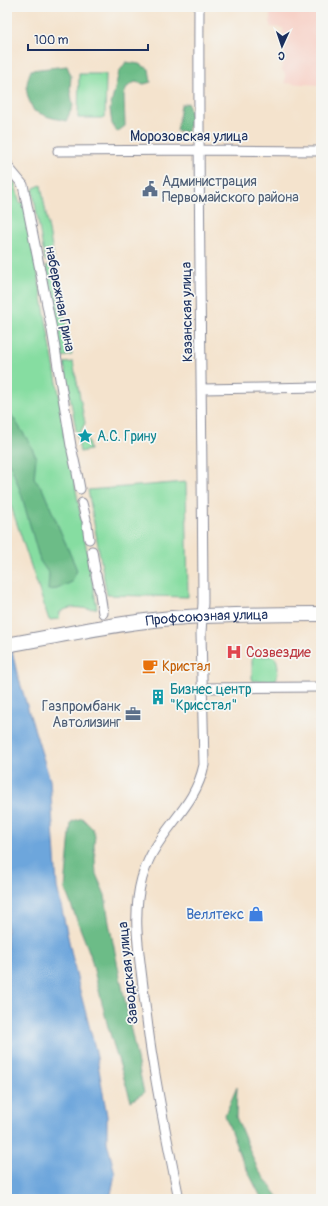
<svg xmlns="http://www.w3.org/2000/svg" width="328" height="1206" font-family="Pangolin,sans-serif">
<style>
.built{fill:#f7d1c7}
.green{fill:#86dda1;stroke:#508680}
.forest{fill:#6cbc87;stroke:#447672}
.water{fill:#6da6dc;stroke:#446a9d}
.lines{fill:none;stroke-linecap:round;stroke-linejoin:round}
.street-casing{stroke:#888996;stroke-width:11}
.primary-casing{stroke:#888996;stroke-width:16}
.street{stroke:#fff;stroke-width:9}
.primary{stroke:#fff;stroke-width:14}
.labels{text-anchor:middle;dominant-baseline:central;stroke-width:3.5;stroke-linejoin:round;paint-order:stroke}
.street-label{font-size:14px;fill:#1b2f5e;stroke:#f6f6f2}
.service-label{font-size:14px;fill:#4e5e75;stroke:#f6f6f2;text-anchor:start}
.culture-label{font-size:14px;fill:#0d838f;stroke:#f6f6f2;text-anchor:start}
.health-label{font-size:14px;fill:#be3a42;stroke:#f6f6f2;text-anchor:start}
.food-label{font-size:14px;fill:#c56008;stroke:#f6f6f2;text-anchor:start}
.shop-label{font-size:14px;fill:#366cbe;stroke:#f6f6f2;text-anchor:end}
</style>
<rect width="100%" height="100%" fill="#f6f6f2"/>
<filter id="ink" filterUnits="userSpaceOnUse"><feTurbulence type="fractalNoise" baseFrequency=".025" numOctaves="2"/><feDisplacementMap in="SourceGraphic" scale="8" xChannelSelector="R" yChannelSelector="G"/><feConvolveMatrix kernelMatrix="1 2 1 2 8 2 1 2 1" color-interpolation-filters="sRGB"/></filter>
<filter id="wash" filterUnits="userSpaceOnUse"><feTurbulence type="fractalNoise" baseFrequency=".012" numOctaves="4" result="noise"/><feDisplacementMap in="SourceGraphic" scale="16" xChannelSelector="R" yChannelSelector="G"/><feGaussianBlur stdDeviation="0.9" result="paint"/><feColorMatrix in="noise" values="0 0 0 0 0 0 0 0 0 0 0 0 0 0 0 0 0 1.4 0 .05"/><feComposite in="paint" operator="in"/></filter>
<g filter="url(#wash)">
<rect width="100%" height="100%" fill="#f4e3cd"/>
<!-- built -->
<path class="built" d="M270 7H321V85L285 83V74L282 70 283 28 270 27Z"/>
<!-- green -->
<path class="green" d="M79 74H106L105 118H78Z
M7 176 10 182 14 181 20 203 25 202 97 608C83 611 75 603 60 612L59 619 49 620 7 494Z
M41 185 54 259 45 261 33 192 34 188Z
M55 265 72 355 62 357 46 266Z
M73 362 85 423 80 433V437L83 440H88L90 450 80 452 64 363Z
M186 482 188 597 107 595 88 490Z
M252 656H273C280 660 278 674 276 680L253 681 252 678Z"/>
<!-- forest -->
<path class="forest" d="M126 62 139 64 149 69 151 82 144 84 135 82 127 87 124 95 125 126 117 132 112 124 110 109 119 72Z
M67 66 71 76 70 89 73 106 66 121 49 117 34 111C26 95 24 88 31 70Z
M188 103 191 116 188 132 177 131 181 105Z
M7 408 29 442 36 457 34 479 42 488 77 570 72 582 57 589 48 590 49 574 40 561 21 493 12 469 7 459Z
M82 818 93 829 95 835 94 845 96 874 105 895 109 923 144 1093 131 1101 108 1027 90 954 65 889 71 822Z
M237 1087 236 1117 258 1170 280 1199H262L240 1156 225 1115Z"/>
<!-- water -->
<path class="water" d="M7 630 17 673 50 780 57 887 79 987 96 1052 107 1116V1142L115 1174 110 1199H7Z"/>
</g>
<g filter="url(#ink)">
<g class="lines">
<defs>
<path id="street" d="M58 151 199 150 321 151
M7 163 8 167 23 185 52 330 71 446
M202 389 321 387
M72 451 76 469
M77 473 80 489
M82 503 86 519
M87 524 89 539
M92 551 95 569
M96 575 99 589
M100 594 103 613
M203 688 321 687
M179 1199C170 1153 160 1108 153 1062 149 1040 147 1018 144 996 140 956 131 918 142 878 145 869 148 859 154 850 172 819 196 802 204 765L201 633 203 603C202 404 198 206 199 7"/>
<g id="primary">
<path id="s1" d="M7 645C62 635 117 623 172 618 222 614 271 614 321 614"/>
</g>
</defs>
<!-- street casing -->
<use href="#street" class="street-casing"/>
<!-- primary casing -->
<use href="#primary" class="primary-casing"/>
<!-- street -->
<use href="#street" class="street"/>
<!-- primary -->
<use href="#primary" class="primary"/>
</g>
</g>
<!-- icons -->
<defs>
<symbol id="civic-bare" viewBox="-9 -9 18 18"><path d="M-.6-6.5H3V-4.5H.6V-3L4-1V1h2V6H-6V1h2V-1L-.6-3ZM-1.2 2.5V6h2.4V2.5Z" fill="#5c6f8a" stroke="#f6f6f2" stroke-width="2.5" paint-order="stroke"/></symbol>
<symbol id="sight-bare" viewBox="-9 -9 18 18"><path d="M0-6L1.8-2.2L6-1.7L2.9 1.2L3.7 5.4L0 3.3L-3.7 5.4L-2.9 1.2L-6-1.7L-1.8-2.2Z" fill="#0f9aa8" stroke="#f6f6f2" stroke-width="2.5" paint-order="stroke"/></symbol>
<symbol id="hospital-bare" viewBox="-9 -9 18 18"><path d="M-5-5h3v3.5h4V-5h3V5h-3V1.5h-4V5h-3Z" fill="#e0444e" stroke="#f6f6f2" stroke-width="2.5" paint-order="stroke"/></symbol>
<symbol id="cafe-bare" viewBox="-9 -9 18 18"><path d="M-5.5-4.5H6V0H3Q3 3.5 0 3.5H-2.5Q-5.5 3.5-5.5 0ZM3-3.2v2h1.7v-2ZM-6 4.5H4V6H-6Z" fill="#e8710a" stroke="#f6f6f2" stroke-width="2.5" paint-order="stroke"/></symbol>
<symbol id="building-bare" viewBox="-9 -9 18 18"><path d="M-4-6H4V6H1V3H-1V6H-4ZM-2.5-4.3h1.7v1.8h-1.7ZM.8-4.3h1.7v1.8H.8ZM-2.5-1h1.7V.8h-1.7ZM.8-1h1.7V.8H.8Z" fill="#0f9aa8" stroke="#f6f6f2" stroke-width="2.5" paint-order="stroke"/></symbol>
<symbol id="office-bare" viewBox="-9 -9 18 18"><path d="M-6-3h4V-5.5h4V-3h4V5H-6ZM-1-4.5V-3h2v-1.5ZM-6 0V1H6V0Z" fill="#5c6f8a" stroke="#f6f6f2" stroke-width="2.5" paint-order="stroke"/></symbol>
<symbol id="shop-bare" viewBox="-9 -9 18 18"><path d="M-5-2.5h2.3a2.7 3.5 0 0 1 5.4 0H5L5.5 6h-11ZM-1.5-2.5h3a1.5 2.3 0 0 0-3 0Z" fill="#3f7fe0" stroke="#f6f6f2" stroke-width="2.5" paint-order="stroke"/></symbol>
</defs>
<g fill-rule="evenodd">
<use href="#civic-bare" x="139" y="178" width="22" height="22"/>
<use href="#sight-bare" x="74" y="425" width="22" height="22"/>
<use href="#hospital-bare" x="223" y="641" width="22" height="22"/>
<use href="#cafe-bare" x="139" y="655" width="22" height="22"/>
<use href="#building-bare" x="147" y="686" width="22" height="22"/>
<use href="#office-bare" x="122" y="703" width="22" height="22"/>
<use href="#shop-bare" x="245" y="903" width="22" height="22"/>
</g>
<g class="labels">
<!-- street labels -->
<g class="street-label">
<text x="189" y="136">Морозовская улица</text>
<text transform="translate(60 299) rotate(79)">набережная Грина</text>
<text transform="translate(187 312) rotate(-91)">Казанская улица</text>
<text stroke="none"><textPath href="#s1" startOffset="202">Профсоюзная улица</textPath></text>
<text transform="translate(128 973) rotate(-96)">Заводская улица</text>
</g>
<!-- service labels -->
<g class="service-label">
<text x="162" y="181">Администрация<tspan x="162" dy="16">Первомайского района</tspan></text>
<text x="121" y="706" text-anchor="end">Газпромбанк<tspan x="121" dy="16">Автолизинг</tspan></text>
</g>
<!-- culture labels -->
<g class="culture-label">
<text x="97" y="436">А.С. Грину</text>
<text x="170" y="689">Бизнес центр<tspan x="170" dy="16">"Крисстал"</tspan></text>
</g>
<!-- health labels -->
<g class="health-label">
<text x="246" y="652">Созвездие</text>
</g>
<!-- food labels -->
<g class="food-label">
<text x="162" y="666">Кристал</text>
</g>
<!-- shop labels -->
<g class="shop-label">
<text x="244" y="914">Веллтекс</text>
</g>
</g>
<!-- margin -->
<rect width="328" height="1206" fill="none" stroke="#f6f6f2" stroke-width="24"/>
<!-- north arrow -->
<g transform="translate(282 46) rotate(183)" stroke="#f6f6f2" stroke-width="3" paint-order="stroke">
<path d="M0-3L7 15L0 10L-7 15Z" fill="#1b2f5e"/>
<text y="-6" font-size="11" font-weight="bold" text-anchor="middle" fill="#1b2f5e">С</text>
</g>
<!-- scale -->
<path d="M28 44v6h120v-6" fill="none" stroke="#1b2f5e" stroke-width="2"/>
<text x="34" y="44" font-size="12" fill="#1b2f5e" stroke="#f6f6f2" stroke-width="3" paint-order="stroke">100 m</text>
</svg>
